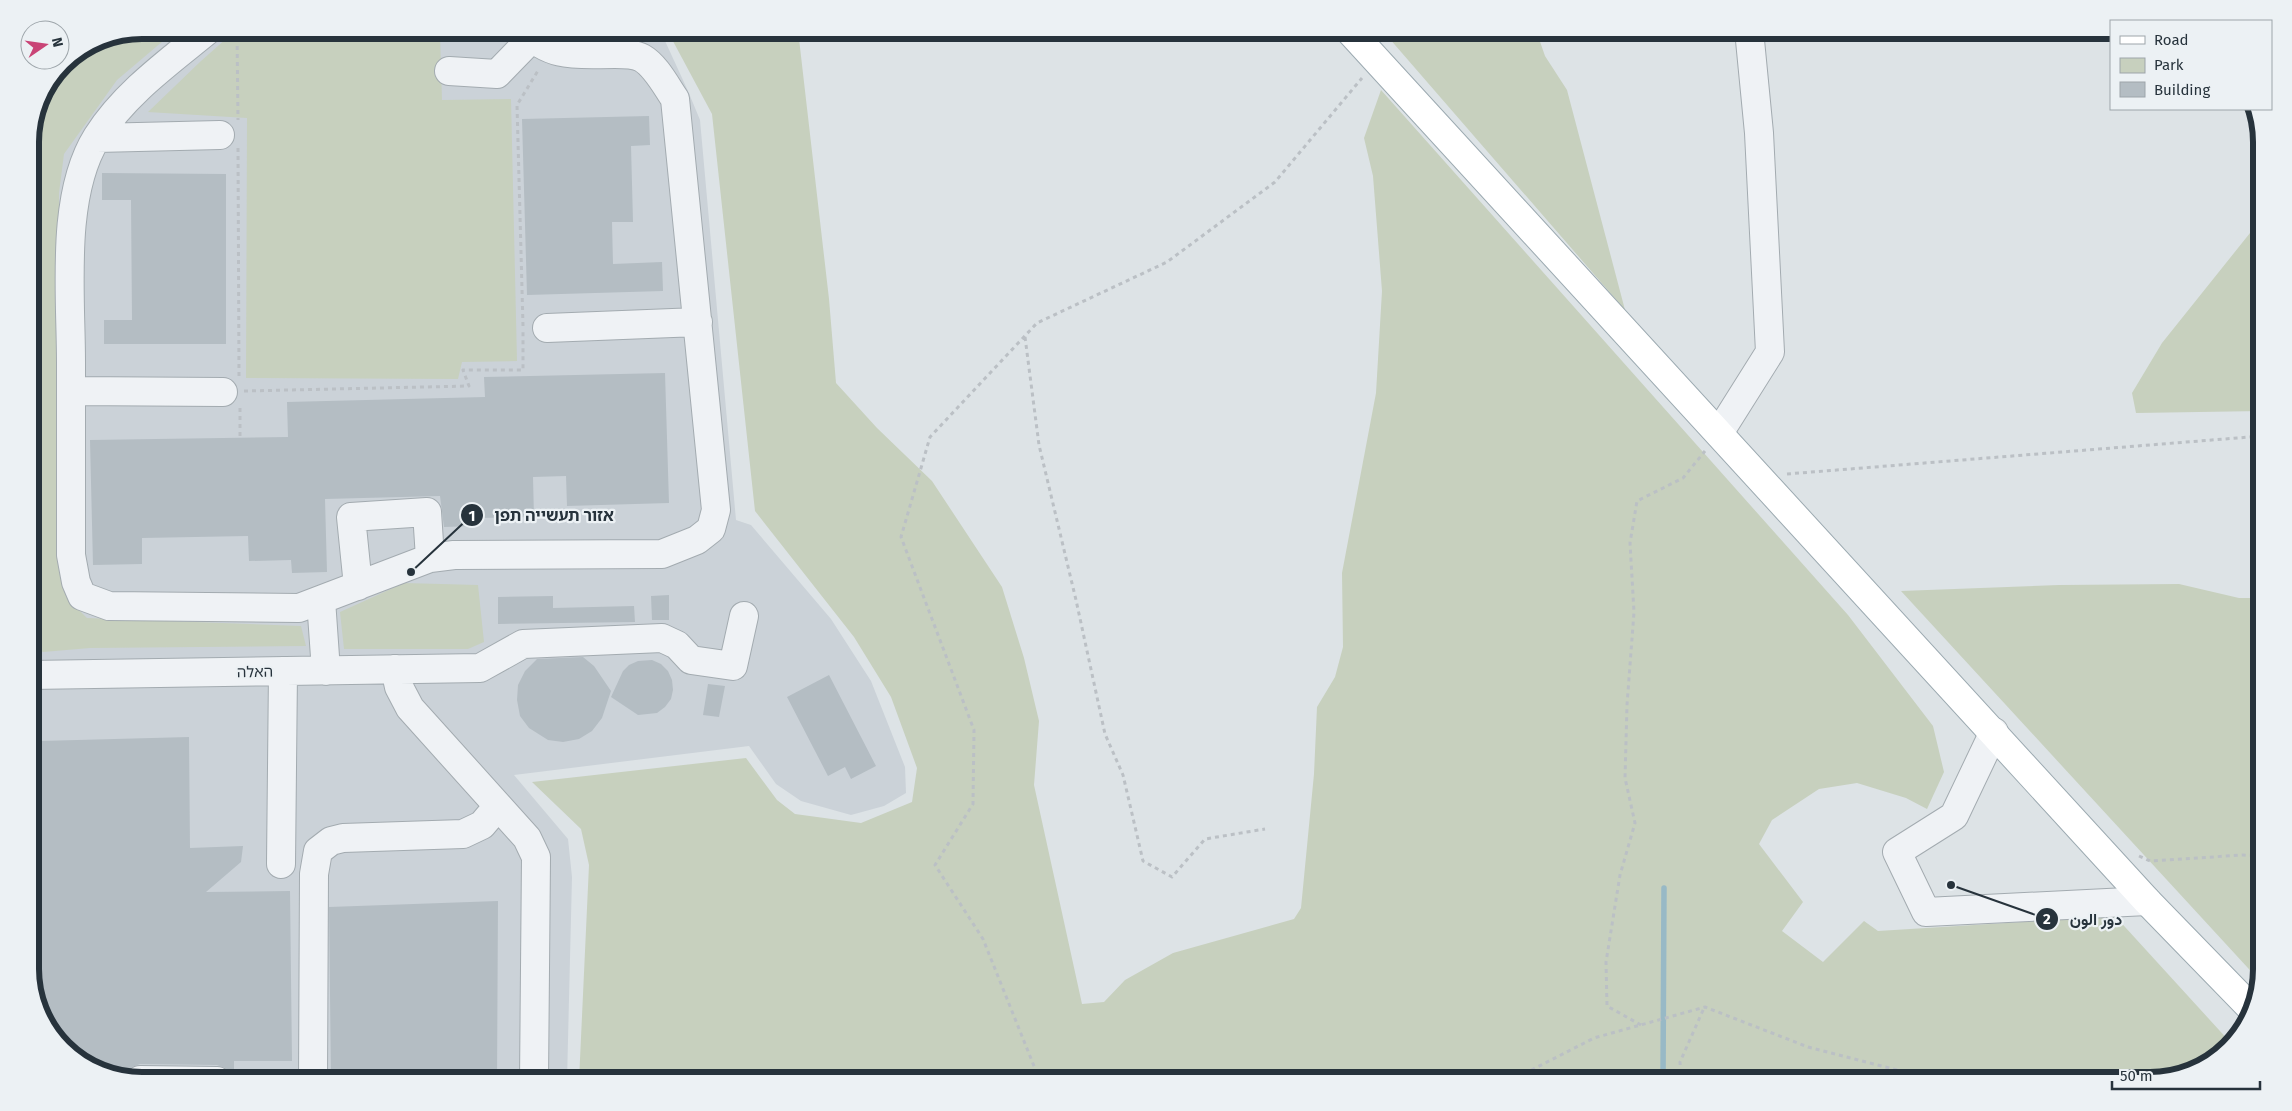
<svg xmlns="http://www.w3.org/2000/svg" width="2292" height="1111" font-family="'Fira Sans',Vazirmatn,'Noto Sans Hebrew',sans-serif">
<style>
.built{fill:#cbd2d8}
.green{fill:#c7d0be}
.lines{fill:none;stroke-linecap:round;stroke-linejoin:round}
.stream{stroke:#98b9c6;stroke-width:5.5}
.building{fill:#b4bdc3}
.minor-casing{stroke:#a3abb0;stroke-width:30}
.major-casing{stroke:#9caab1;stroke-width:30}
.path{stroke:#bbc0c5;stroke-width:3;stroke-dasharray:4 4;stroke-linecap:butt}
.minor{stroke:#eff2f5;stroke-width:28}
.major{stroke:#fff;stroke-width:28}
.labels{text-anchor:middle;dominant-baseline:central;stroke-width:4.5;stroke-linejoin:round;paint-order:stroke}
.street-label{font-size:15px;fill:#27333c;stroke:#ecf1f4}
.rim{fill:none;stroke:#27333c;stroke-width:6}
.leader{fill:none;stroke:#27333c;stroke-width:2}
.callout-dot{fill:#27333c;stroke:#ecf1f4;stroke-width:2}
.mark-label{font-size:15px;text-anchor:middle;font-weight:bold;fill:#fff}
.callout-label{font-size:16px;text-anchor:middle;font-weight:bold;fill:#27333c;stroke:#ecf1f4;stroke-width:4.5;stroke-linejoin:round;paint-order:stroke}
</style>
<rect width="100%" height="100%" fill="#dde3e6"/>
<!-- built -->
<path class="built" d="M142 30H660L688 91 700 120 736 520 751 525 831 619 871 681 905 767 906 793 884 806 851 815 801 801 776 784 749 746 514 775 568 839 572 877 567 1081H142L93 1070 49 1031 30 977V135L39 99 63 63 99 38Z"/>
<!-- green -->
<path class="green" d="M142 30H176L117 80 64 154 59 193V558L74 605 87 618 301 626 306 646 90 648 43 652 30 645V135L39 99 63 63 99 38Z
M236 30H325L351 38 440 34 442 100 511 99 517 361 462 362 458 379 246 378 247 118 148 112 201 61Z
M667 30H798L829 299 836 383 877 428 932 481 1002 587 1024 658 1039 721 1034 785 1082 1004 1104 1002 1125 980 1173 953 1294 919 1301 908 1314 774 1317 707 1335 677 1343 647 1342 573 1376 393 1382 291 1373 176 1364 138 1381 90 1848 615 1933 726 1944 772 1927 809 1906 798 1857 783 1819 789 1772 820 1759 844 1803 902 1782 931 1823 962 1864 921 1878 931 2115 916 2230 1042 2212 1062 2150 1081H579L589 865 581 829 532 782 746 758 777 800 795 814 861 823 912 802 917 768 891 697 854 637 755 511 712 114Z
M1382 30H1536L1545 56 1567 90 1625 310Z
M2262 218V411L2136 413 2132 393 2162 343Z
M404 583 478 585 484 642 468 649H344L340 612Z
M2179 584 2239 598H2262V969L2259 980 1901 591 2059 585Z"/>
<g class="lines">
<!-- stream -->
<path class="stream" d="M1663 1081 1664 888"/>
</g>
<!-- building -->
<path class="building" d="M649 116 650 145 631 146 633 222H612L613 264 662 262 663 291 527 295 522 119Z
M102 173 226 174V344H104V320H132L131 200H102Z
M665 373 669 503 567 506 566 476 533 477 534 517 473 518 474 526 444 527 440 496 325 499 327 572 292 573 291 560 249 561 248 536 142 538V564L93 565 90 440 288 437 287 402 485 397 484 377Z
M669 595V620H652L651 596Z
M553 596V608L634 606 635 622 498 624V597Z
M583 657 594 666 611 691 602 718 592 731 579 739 563 742 548 740 529 728 520 716 517 700 518 685 525 671 537 659Z
M652 660 661 664 668 671 672 680 673 690 671 699 665 707 657 713 638 715 611 697 623 671 629 665 638 661Z
M829 675 876 766 851 779 845 767 828 776 787 697Z
M708 684 725 686 719 717 703 715Z
M189 737 190 848 243 846 241 862 206 892 290 891 292 1061H234V1081L225 1068 217 1065 140 1064 132 1067 125 1077 93 1070 49 1031 39 1002 38 892 33 851 40 741Z
M498 901 497 1081H331L329 907Z"/>
<g class="lines">
<defs>
<path id="minor" d="M208 30C169 62 125 93 97 137 60 196 71 294 71 362 71 426 71 490 71 555L76 582 82 596 109 606 299 608 430 558 454 555 662 554 697 540 711 529 716 510 675 99C666 86 656 66 642 58 635 54 623 54 615 54 577 54 552 59 523 30
M449 71 497 74 531 39
M97 138 220 135
M547 328 698 322
M71 391 223 392
M1719 433 1770 352 1759 133 1749 30
M358 586 351 517 427 512 430 558
M321 600 326 671
M395 669 399 687 410 708 527 838 536 857 534 1081
M30 675 480 668 523 644 662 638 677 645 691 660 733 666 744 616
M1994 732 1954 816 1897 852 1926 912 2147 901
M281 864 283 671
M140 1080 217 1081
M313 1081 314 874 318 851 331 841 343 838 463 834 482 825 498 806"/>
<path id="major" d="M1349 30 2147 901 2253 1010"/>
</defs>
<!-- minor casing -->
<use href="#minor" class="minor-casing"/>
<!-- major casing -->
<use href="#major" class="major-casing"/>
<!-- path -->
<path class="path" d="M237 30 238 120
M238 148 239 377
M523 326 517 105 539 69
M1025 337 1039 445 1076 600 1105 734 1123 775 1143 861 1172 877 1205 839 1265 829
M244 391 469 386 463 370H523V332
M240 408V438
M1787 474 2262 436
M2139 856 2150 861 2243 855 2262 856
M1641 1025 1607 1006 1606 962 1620 875 1635 823 1625 778 1627 705 1634 612 1630 543 1637 501 1683 478 1705 451
M1040 1081 983 939 935 865 973 804 974 730 901 537 930 437 1037 323 1167 262 1275 182 1362 78
M1510 1081 1594 1038 1705 1007 1808 1047 1940 1081
M1681 1081 1680 1062 1704 1008"/>
<!-- minor -->
<use href="#minor" class="minor"/>
<!-- major -->
<use href="#major" class="major"/>
</g>
<g class="labels">
<!-- street labels -->
<g class="street-label">
<text transform="translate(255 672) rotate(-1)">האלה</text>
</g>
</g>
<!-- crop -->
<path d="M0 0H2292V1111H0ZM142 39H2150A103 103 0 0 1 2253 142V969A103 103 0 0 1 2150 1072H142A103 103 0 0 1 39 969V142A103 103 0 0 1 142 39Z" fill="#ecf1f4" fill-rule="evenodd"/>
<path class="rim" d="M142 39H2150A103 103 0 0 1 2253 142V969A103 103 0 0 1 2150 1072H142A103 103 0 0 1 39 969V142A103 103 0 0 1 142 39Z"/>
<!-- callouts -->
<path class="leader" d="M411 572L472 515M1951 885L2047 919"/>
<g class="callout-dot">
<circle cx="411" cy="572" r="5"/>
<circle cx="1951" cy="885" r="5"/>
<circle cx="472" cy="515" r="12"/>
<circle cx="2047" cy="919" r="12"/>
</g>
<g class="mark-label">
<text x="472" y="521">1</text>
<text x="2047" y="924">2</text>
</g>
<g class="callout-label">
<text x="554" y="521">אזור תעשייה תפן</text>
<text x="2096" y="925">دور الون</text>
</g>
<!-- legend -->
<rect x="2110" y="20" width="162" height="90" fill="#ecf1f4" stroke="#9da5aa"/>
<rect x="2120" y="36" width="25" height="8" fill="#ffffff" stroke="#9da5aa"/>
<text x="2154" y="45" font-size="15" fill="#27333c">Road</text>
<rect x="2120" y="58" width="25" height="15" fill="#c7d0be" stroke="#9da5aa"/>
<text x="2154" y="70" font-size="15" fill="#27333c">Park</text>
<rect x="2120" y="82" width="25" height="15" fill="#b4bdc3" stroke="#9da5aa"/>
<text x="2154" y="95" font-size="15" fill="#27333c">Building</text>
<!-- north arrow -->
<g transform="translate(45 45) rotate(77)"><circle r="24" fill="#ecf1f4" stroke="#9da5aa"/>
<path d="M0-4L9 19L0 12L-9 19Z" fill="#c94476"/>
<text y="-8" font-size="14" font-weight="bold" text-anchor="middle" fill="#27333c">N</text>
</g>
<!-- scale -->
<path d="M2112 1081v8h148v-8" fill="none" stroke="#27333c" stroke-width="2.5"/>
<text x="2120" y="1081" font-size="15" fill="#27333c" stroke="#ecf1f4" stroke-width="4" paint-order="stroke">50 m</text>
</svg>
